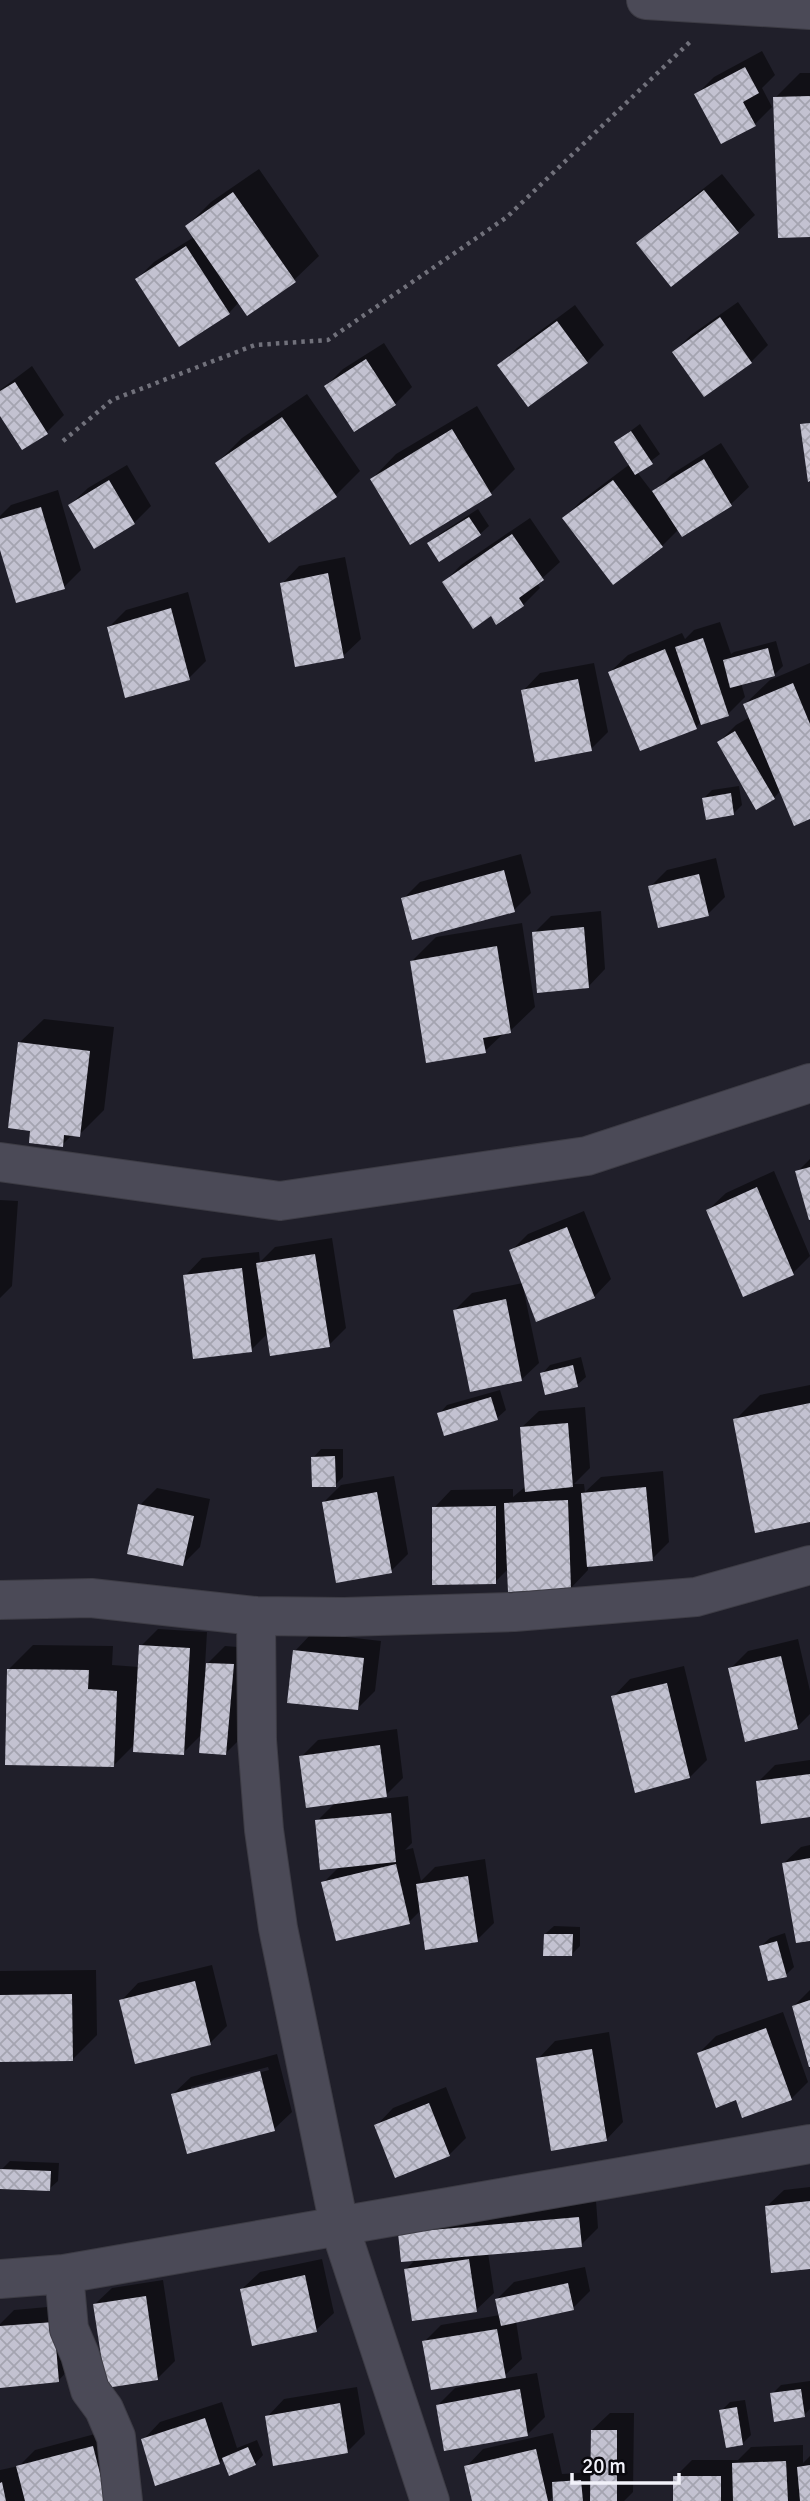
<svg xmlns="http://www.w3.org/2000/svg" width="810" height="2501" font-family="Signika,sans-serif">
<style>
.shadow{fill:#0007;fill-rule:evenodd}
.building{fill:url(#building-cross-hatch)}
.lines{fill:none;stroke-linecap:round;stroke-linejoin:round}
.minor-casing{stroke:#3d3c45;stroke-width:40}
.path{stroke:#71717b;stroke-width:4.5;stroke-dasharray:3.5 5;stroke-linecap:butt}
.minor{stroke:#4b4a57;stroke-width:38}
</style>
<defs>
<pattern id="building-cross-hatch" width="8" height="8" patternUnits="userSpaceOnUse" patternTransform="scale(1.75)"><rect width="8" height="8" fill="#c3c2d1"/><path d="M0 0l8 8M0 8l8-8" fill="none" stroke="#a4a4b0"/></pattern>
</defs>
<rect width="100%" height="100%" fill="#201f2a"/>
<!-- shadow -->
<path class="shadow" d="M762 51 775 75 762 88 772 107 755 124 697 94 714 77Z
M800 73H810V235L775 98Z
M259 169 319 256 294 280 239 302 229 313 137 279 154 262 194 237 187 226 211 202Z
M722 174 755 215 737 232 639 243 656 226Z
M738 302 768 345 751 362 674 352 691 335Z
M575 305 604 345 587 362 500 365 517 348Z
M384 343 412 387 395 404 326 386 343 369Z
M32 366 64 415 47 432 0 413V390Z
M307 394 360 471 336 495 217 463 242 438Z
M477 406 515 469 491 493 372 479 396 454Z
M640 424 660 454 637 472 653 493 672 474 721 443 749 487 731 504 682 535 679 529 662 546 613 583 564 518 581 501 630 464 616 442Z
M127 465 151 506 134 523 70 505 88 488Z
M58 490 81 570 64 587 0 544V516L11 505Z
M478 509 489 526 480 534 430 543 438 535Z
M530 518 560 562 537 583 540 588 523 605 492 614 444 582 461 565Z
M345 557 361 639 343 656 282 584 299 566Z
M188 592 206 661 189 678 109 627 126 610Z
M720 622 731 654 734 652 776 641 783 666 774 675 741 683 745 697 728 714 702 721 696 727 610 672 628 655 682 633 685 639 694 630Z
M594 663 608 732 591 749 523 691 540 673Z
M810 663V817L781 790 774 798 719 742 736 725 750 717 745 704 770 680Z
M739 786 742 805 734 813 704 798 712 790Z
M521 854 531 893 514 910 403 899 420 882Z
M716 858 725 897 708 914 650 887 667 870Z
M601 911 605 969 588 987 534 933 551 916Z
M522 923 535 1007 510 1031 504 1033 485 1051 412 961 436 937Z
M44 1019 114 1027 104 1110 79 1135 73 1134 62 1145 32 1129 19 1043Z
M810 1159V1216L797 1172Z
M774 1171 810 1256 793 1273 708 1210 726 1193Z
M0 1200 18 1201 12 1286 0 1298Z
M584 1211 611 1279 594 1297 524 1292 539 1363 521 1380 455 1310 472 1293 523 1283 511 1251 528 1234Z
M332 1238 346 1328 329 1345 268 1333 251 1350 185 1276 202 1258 259 1252 260 1262 275 1247Z
M581 1357 586 1377 577 1385 542 1374 550 1365Z
M810 1385V1520L735 1420 760 1395Z
M500 1390 506 1410 497 1418 439 1414 447 1405Z
M585 1407 590 1468 574 1484H584L585 1492 601 1477 663 1471 669 1542 652 1559 588 1565V1570L571 1588 509 1568 495 1582 434 1508 451 1490 513 1489V1497L526 1486 521 1428 539 1411Z
M321 1449H343V1477L335 1485 313 1458Z
M394 1476 408 1554 391 1571 324 1502 341 1485Z
M157 1488 210 1499 200 1547 183 1564 140 1505Z
M158 1629 207 1632 205 1666 225 1646 250 1648 243 1736 226 1753 202 1734 183 1753 135 1744 114 1765 9 1669 33 1645 113 1646 112 1665 139 1667 141 1646Z
M312 1633 381 1641 375 1691 358 1708 295 1651Z
M798 1639 810 1691V1714L797 1727 730 1669 748 1651Z
M684 1666 707 1760 690 1777 613 1697 630 1679Z
M397 1729 403 1778 382 1799 408 1796 412 1843 405 1850 413 1848 421 1881 435 1867 485 1859 494 1923 477 1940 422 1909 409 1922 323 1883 340 1866 317 1821 336 1802 301 1757 318 1740Z
M810 1760V1815L758 1782 775 1765Z
M810 1845V1939L783 1864 801 1847Z
M554 1926 580 1927V1946L571 1955 545 1934Z
M785 1933 794 1967 786 1975 761 1946 770 1938Z
M212 1965 227 2026 210 2043 121 2001 138 1983Z
M96 1970 97 2035 73 2059 0 2060V1971Z
M810 1990V2063L794 2006Z
M783 2012 808 2082 791 2099 737 2098 699 2053 716 2036Z
M609 2032 623 2122 606 2140 538 2059 555 2041Z
M277 2054 292 2112 274 2129 173 2094 191 2077ZM268 2067 269 2070 191 2091V2087Z
M446 2087 466 2138 449 2155 376 2126 393 2108Z
M10 2161 59 2163 58 2181 49 2189 2 2169Z
M810 2187V2267L766 2207 784 2190Z
M596 2201 598 2228 581 2245 488 2253 494 2293 476 2310 406 2269 416 2259 400 2233Z
M322 2259 334 2313 316 2330 242 2289 260 2272Z
M585 2267 590 2291 573 2308 516 2321 522 2359 501 2379 537 2373 545 2417 528 2434 438 2405 455 2388 475 2384 474 2381 424 2342 441 2325 500 2315 497 2299 514 2282Z
M163 2280 175 2361 158 2378 94 2305 112 2288Z
M70 2305 75 2363 58 2381 0 2366V2324L14 2310Z
M810 2381V2409L804 2415 772 2394 781 2385Z
M357 2387 365 2434 347 2452 267 2417 284 2399Z
M745 2400 751 2435 742 2444 721 2411 730 2402Z
M222 2402 237 2448 257 2440 263 2455 255 2464 224 2458 219 2463 143 2440 160 2422Z
M610 2413H634L633 2492 624 2501H555L554 2496 549 2501H474L466 2467 483 2449 553 2433 562 2474 592 2472V2430Z
M110 2430 114 2501H0V2470L19 2466 35 2450Z
M803 2445V2463L810 2456V2501H675V2477L692 2460H738L751 2447Z"/>
<!-- building -->
<path class="building" d="M745 67 759 93 743 102 756 126 721 144 694 94Z
M810 96V237L778 238 773 97Z
M704 190 739 233 671 287 636 243Z
M233 192 296 282 247 316 185 226Z
M186 246 230 314 179 347 135 279Z
M720 317 752 363 704 397 672 352Z
M557 321 588 363 528 407 497 365Z
M366 359 396 405 354 432 324 386Z
M15 382 48 434 22 450 0 416V391Z
M282 417 337 497 269 543 215 463Z
M810 423V481L808 482 800 424Z
M452 429 492 495 410 545 370 479Z
M631 431 653 464 635 475 614 442Z
M704 459 732 506 682 537 652 491Z
M109 480 135 524 94 549 68 505Z
M613 480 663 547 613 585 562 518Z
M41 507 65 589 16 603 0 550V519Z
M469 517 481 535 439 562 427 543Z
M512 534 544 580 519 598 524 606 496 625 491 616 473 629 442 582Z
M328 573 344 658 295 667 280 583Z
M171 608 190 680 125 698 107 627Z
M703 638 729 716 701 725 675 647Z
M768 648 775 676 730 688 723 660Z
M665 649 697 729 640 751 608 672Z
M578 679 592 751 535 762 521 690Z
M793 683 810 724V819L794 826 743 704Z
M735 731 775 799 756 810 717 742Z
M731 793 734 815 706 820 702 798Z
M504 870 515 912 412 940 401 898Z
M699 874 709 916 658 928 648 886Z
M584 927 589 988 537 993 532 932Z
M497 946 511 1033 483 1038 486 1053 426 1063 410 961Z
M18 1042 90 1051 80 1137 64 1135 63 1147 29 1143 30 1131 8 1128Z
M810 1167V1220H809L795 1171Z
M757 1187 794 1275 743 1297 706 1210Z
M567 1227 595 1298 536 1322 509 1250Z
M315 1254 330 1347 270 1356 256 1263Z
M242 1268 252 1352 193 1359 183 1275Z
M506 1299 522 1381 470 1392 453 1310Z
M573 1365 578 1387 545 1395 540 1373Z
M491 1397 498 1420 444 1436 437 1413Z
M810 1403V1522L755 1533 733 1419Z
M568 1423 573 1487 525 1492 520 1427Z
M335 1456 336 1487H312L311 1457Z
M646 1487 653 1561 587 1567 581 1493Z
M377 1492 392 1573 336 1583 322 1502Z
M568 1500 571 1589 508 1592 504 1503Z
M138 1504 194 1516 183 1566 127 1554Z
M496 1506V1584L432 1585V1507Z
M139 1645 190 1648 184 1755 133 1752Z
M293 1650 364 1658 358 1710 287 1703Z
M781 1656 798 1729 745 1742 728 1668Z
M206 1663 234 1664 226 1755 199 1753Z
M7 1669 89 1670 88 1689 117 1691 114 1767 5 1765Z
M667 1683 690 1778 635 1793 611 1696Z
M380 1745 387 1797 306 1808 299 1756Z
M810 1774V1817L761 1824 756 1781Z
M391 1813 396 1862 320 1870 315 1820Z
M810 1858V1941L796 1943 782 1863Z
M396 1864 410 1924 336 1941 321 1882Z
M468 1876 478 1942 425 1950 416 1884Z
M544 1934H573L572 1956H543Z
M777 1941 787 1977 768 1981 759 1946Z
M195 1981 211 2045 135 2064 119 2000Z
M72 1994 73 2061 0 2062V1995Z
M810 2000V2067H809L792 2006Z
M766 2028 792 2100 742 2118 736 2100 716 2108 697 2053Z
M592 2049 607 2141 551 2151 536 2058Z
M260 2071 275 2131 187 2154 171 2094Z
M429 2103 450 2156 395 2178 374 2125Z
M0 2169 51 2171 50 2191 0 2189Z
M810 2201V2269L771 2273 765 2206Z
M579 2217 582 2247 401 2262 398 2233Z
M469 2259 477 2312 412 2321 404 2269Z
M305 2275 317 2332 252 2346 240 2289Z
M568 2283 574 2310 501 2326 495 2299Z
M146 2296 158 2380 106 2388 93 2304Z
M54 2322 59 2382 0 2388V2326Z
M497 2329 506 2378 431 2390 422 2341Z
M520 2389 528 2436 444 2451 436 2405Z
M801 2389 805 2417 774 2422 770 2393Z
M340 2403 348 2453 273 2466 265 2416Z
M737 2407 743 2445 726 2448 719 2410Z
M205 2418 220 2464 155 2486 141 2439Z
M591 2430H617V2501H590Z
M93 2446 107 2501H25L16 2466Z
M248 2447 256 2465 229 2476 222 2458Z
M536 2449 548 2501H472L464 2466Z
M786 2461 788 2501H733L732 2463Z
M810 2465V2501H800L797 2467Z
M673 2476H721V2501H673Z
M581 2480 583 2501H553L552 2482Z
M2 2482 6 2501H0V2483Z"/>
<g class="lines">
<defs>
<path id="minor" d="M646 0 810 10
M0 1162 280 1201 587 1156 810 1083
M0 1600 91 1598 256 1616 344 1617 514 1612 696 1597 810 1565
M256 1616 257 1740 264 1830 278 1928 339 2225 430 2501
M64 2274 69 2329 80 2355 90 2390 104 2409 116 2437 123 2501
M0 2279 64 2274 810 2144"/>
</defs>
<!-- minor casing -->
<use href="#minor" class="minor-casing"/>
<!-- path -->
<path class="path" d="M63 441 112 400 255 345 328 340 507 217 693 39"/>
<!-- minor -->
<use href="#minor" class="minor"/>
</g>
<!-- scale -->
<path d="M572 2473v10h107v-10" fill="none" stroke="#f2f2fa" stroke-width="3.5"/>
<text x="582" y="2473" font-size="21" fill="#f2f2fa" stroke="#0a090e" stroke-width="5" paint-order="stroke">20 m</text>
</svg>
